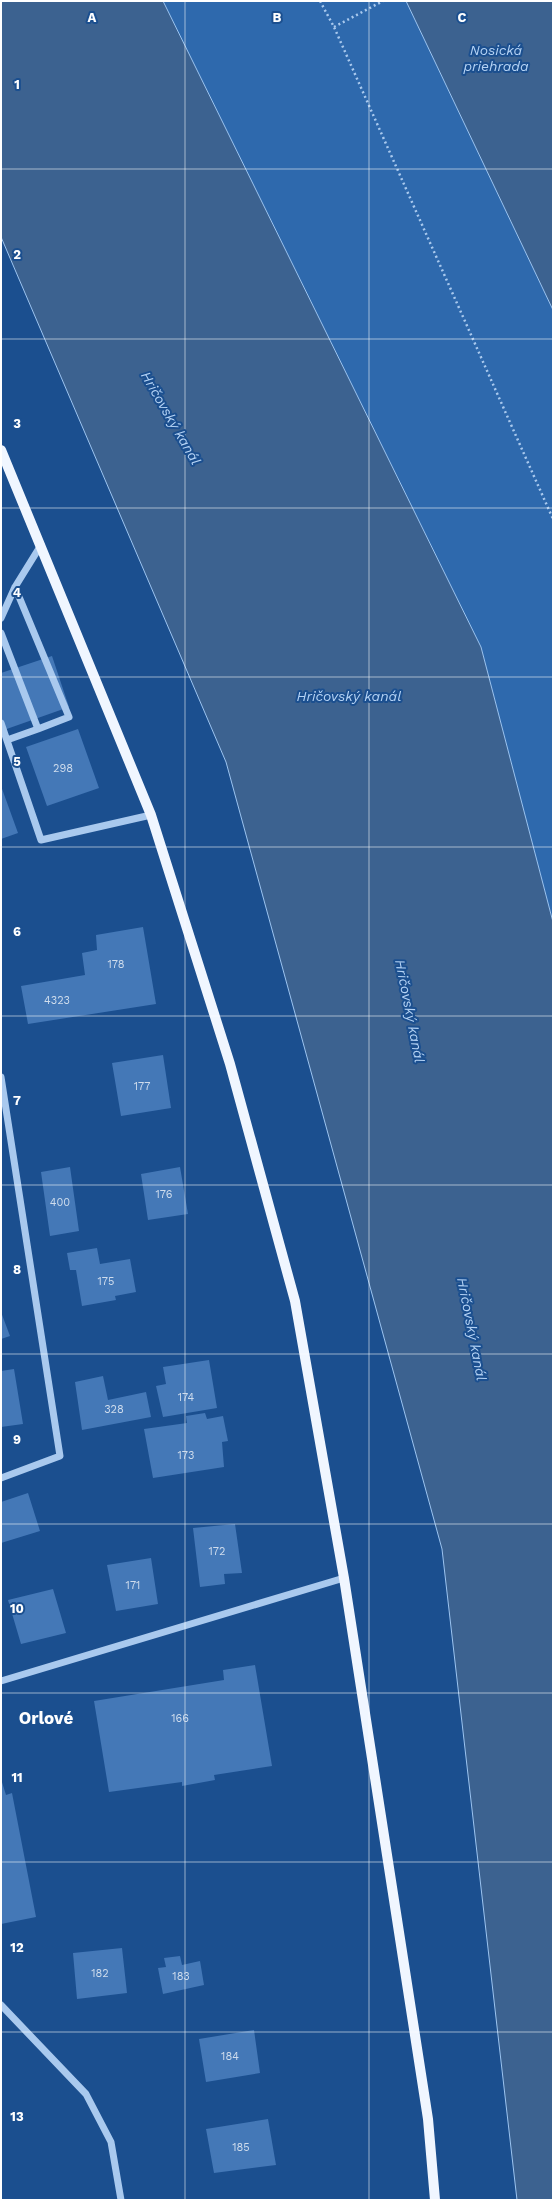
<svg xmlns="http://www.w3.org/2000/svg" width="554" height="2201" font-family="'Work Sans',sans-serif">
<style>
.green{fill:#2e69ad}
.water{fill:#3c6290;stroke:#9cc4f0}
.building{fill:#4478b7}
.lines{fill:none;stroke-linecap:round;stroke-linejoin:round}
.path{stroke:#a9c9ee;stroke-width:2.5;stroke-dasharray:2 3;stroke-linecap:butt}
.minor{stroke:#a9c9ee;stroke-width:7}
.major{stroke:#f0f6ff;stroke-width:10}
.grid{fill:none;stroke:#fff;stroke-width:1;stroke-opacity:0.55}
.labels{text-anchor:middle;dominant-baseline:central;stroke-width:4;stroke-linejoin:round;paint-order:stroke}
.number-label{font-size:11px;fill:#d0dded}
.water-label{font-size:14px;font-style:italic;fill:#b5d3f5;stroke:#1b4f8f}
.district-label{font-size:17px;font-weight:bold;fill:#fff;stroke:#1b4f8f}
.grid-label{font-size:13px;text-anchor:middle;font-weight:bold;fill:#fff;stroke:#1b4f8f;stroke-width:4;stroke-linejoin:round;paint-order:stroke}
</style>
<rect width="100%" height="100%" fill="#1b4f8f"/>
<!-- green -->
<path class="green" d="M163 1H406L553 310V922L481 647Z"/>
<!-- water -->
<path class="water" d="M1 1H163L481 647 553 922V2200H517L442 1549 226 762 1 237Z
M406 1H553V310Z"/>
<!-- building -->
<path class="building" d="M52 656 69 707 1 731V673Z
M78 729 99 788 47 806 26 747Z
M1 786 18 833 1 839Z
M143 927 156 1004 28 1024 21 986 85 975 82 953 97 950 96 935Z
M163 1055 171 1108 121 1116 112 1063Z
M70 1167 79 1231 50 1236 41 1172Z
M180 1167 188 1214 148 1220 141 1174Z
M97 1248 100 1264 130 1259 136 1292 115 1296 116 1300 82 1306 76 1270H70L67 1253Z
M1 1312 10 1336 1 1339Z
M209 1360 217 1408 163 1417 156 1386 166 1384 163 1367Z
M14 1369 23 1424 1 1427V1371Z
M103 1376 108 1400 146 1392 151 1417 82 1430 75 1382Z
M205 1413 207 1419 223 1416 228 1441 222 1442 224 1467 153 1478 144 1429 187 1423 186 1416Z
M28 1493 40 1531 1 1543V1502Z
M235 1524 242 1573 224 1574 225 1584 200 1587 193 1528Z
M151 1558 158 1604 116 1611 107 1565Z
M53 1589 66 1633 21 1644 8 1600Z
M255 1665 272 1766 214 1775 215 1780 182 1786V1782L109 1792 94 1701 224 1680 223 1670Z
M1 1779 6 1795 12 1793 36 1917 1 1924Z
M122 1948 127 1993 77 1999 73 1953Z
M180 1956 182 1965 200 1961 204 1985 163 1994 158 1968 166 1967 164 1958Z
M254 2030 260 2073 206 2082 199 2039Z
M268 2119 276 2165 214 2173 206 2129Z"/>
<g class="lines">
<!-- path -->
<path class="path" d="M320 1 334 27 553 519
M334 27 383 1"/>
<!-- minor -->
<path class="minor" d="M15 587 69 717 38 729
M1 618 15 587 41 545
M1 633 38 729 7 740
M1 723 41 840 151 815
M1 1077 60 1456 1 1478
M1 1681 344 1578
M1 2005 86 2094 111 2142 121 2200"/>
<!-- major -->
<path class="major" d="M1 450 151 815 230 1064 295 1301 344 1578 428 2119 435 2200"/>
</g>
<!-- grid -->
<path class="grid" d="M185 1V2200M369 1V2200M1 169H553M1 339H553M1 508H553M1 677H553M1 847H553M1 1016H553M1 1185H553M1 1354H553M1 1524H553M1 1693H553M1 1862H553M1 2032H553"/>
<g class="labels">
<!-- number labels -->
<g class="number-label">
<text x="63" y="768">298</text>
<text x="116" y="964">178</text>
<text x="57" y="1000">4323</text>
<text x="142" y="1086">177</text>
<text x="164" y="1194">176</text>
<text x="60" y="1202">400</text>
<text x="106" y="1281">175</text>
<text x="186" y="1397">174</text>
<text x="114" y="1409">328</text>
<text x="186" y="1455">173</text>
<text x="217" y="1551">172</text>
<text x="133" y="1585">171</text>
<text x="180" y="1718">166</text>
<text x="100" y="1973">182</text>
<text x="181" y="1976">183</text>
<text x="230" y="2056">184</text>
<text x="241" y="2147">185</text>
</g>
<!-- water labels -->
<g class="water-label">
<text x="496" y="50">Nosická<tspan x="496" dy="16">priehrada</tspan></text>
<text transform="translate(171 418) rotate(60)">Hričovský kanál</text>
<text x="349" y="696">Hričovský kanál</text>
<text transform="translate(410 1011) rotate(79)">Hričovský kanál</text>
<text transform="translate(472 1329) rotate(79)">Hričovský kanál</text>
</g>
<!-- district labels -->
<g class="district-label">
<text x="46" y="1718">Orlové</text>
</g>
</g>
<g class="grid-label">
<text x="92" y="22">A</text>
<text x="277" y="22">B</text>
<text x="462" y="22">C</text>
<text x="17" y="89">1</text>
<text x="17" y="259">2</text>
<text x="17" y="428">3</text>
<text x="17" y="597">4</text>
<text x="17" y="766">5</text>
<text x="17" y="936">6</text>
<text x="17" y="1105">7</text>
<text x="17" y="1274">8</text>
<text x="17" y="1444">9</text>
<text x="17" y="1613">10</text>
<text x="17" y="1782">11</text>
<text x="17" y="1952">12</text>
<text x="17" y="2121">13</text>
</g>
<!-- border -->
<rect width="554" height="2201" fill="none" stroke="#ffffff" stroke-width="4"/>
</svg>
